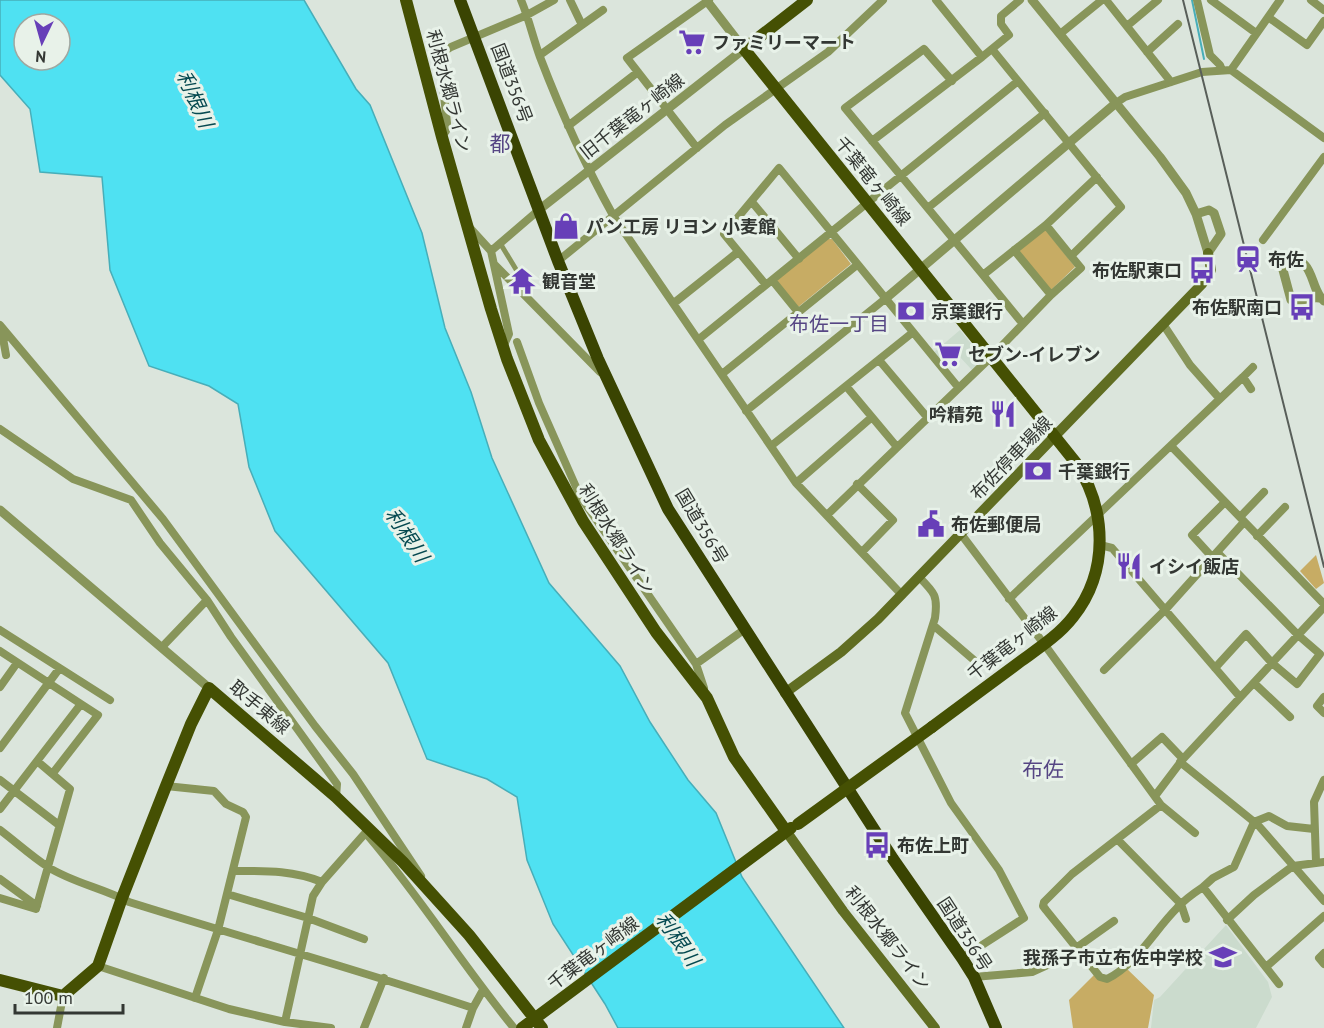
<svg xmlns="http://www.w3.org/2000/svg" width="1324" height="1028" font-family="'PT Sans','Noto Sans JP',sans-serif">
<style>
.built{fill:#cbdbcd}
.green{fill:#c7ac64}
.water{fill:#4fe1f2;stroke:#47aeb9;stroke-width:1.5;fill-rule:evenodd}
.lines{fill:none;stroke-linecap:round;stroke-linejoin:round}
.stream{stroke:#47aeb9;stroke-width:2}
.pedestrian{stroke:#88955a;stroke-width:5}
.minor{stroke:#88955a;stroke-width:8}
.tertiary{stroke:#88955a;stroke-width:9}
.secondary{stroke:#606d22;stroke-width:10}
.primary{stroke:#455003;stroke-width:12}
.trunk{stroke:#3a4402;stroke-width:12}
.rail{stroke:#585e59;stroke-width:2}
.primary-bridge{stroke:#455003;stroke-width:12}
.labels{text-anchor:middle;dominant-baseline:central;stroke-width:6;stroke-linejoin:round;paint-order:stroke}
.poi-label{font-size:18px;font-weight:bold;fill:#333733;stroke:#e8f2e9;text-anchor:start}
.street-label{font-size:18px;fill:#333733;stroke:#e8f2e9}
.water-label{font-size:20px;font-style:italic;fill:#054950;stroke:#e8f2e9}
.neighbourhood-label{font-size:20px;fill:#564684;stroke:#e8f2e9}
.quarter-label{font-size:21px;fill:#564684;stroke:#e8f2e9}
</style>
<rect width="100%" height="100%" fill="#dbe5dc"/>
<!-- built -->
<path class="built" d="M960 330 984 360 972 370 958 355 944 366 933 353Z
M1226 925 1268 982 1272 997 1256 1028H1151L1154 1000 1160 997Z"/>
<!-- green -->
<path class="green" d="M1045 229 1075 267 1051 290 1018 250Z
M828 239H832L851 264 797 308 775 281Z
M1316 555 1324 583 1316 589 1300 571Z
M1125 967 1154 995 1148 1028H1073L1069 1000 1098 971 1109 978Z"/>
<!-- water -->
<path class="water" d="M0 0H304L356 89 370 105 422 233 445 328 471 392 492 458 549 583 620 666 650 722 688 780 716 813 742 877 844 1028H618L605 1004 553 924 527 860 517 797 487 779 427 759 388 663 275 531 249 467 238 404 209 386 149 366 110 270 102 177 40 172 30 109 0 75ZM24 24H60V60H24Z"/>
<g class="lines">
<!-- stream -->
<path class="stream" d="M1192 0 1204 59"/>
<!-- pedestrian -->
<path class="pedestrian" d="M500 243 517 271"/>
<!-- minor -->
<path class="minor" d="M521 0C529 19 533 38 540 57 561 112 585 165 614 217L796 483 902 595
M570 0 582 25
M936 0 982 57 1009 35 1001 24V16L1020 0
M1106 0 1171 82
M1197 0 1210 55 1220 65 1222 70
M1211 0 1256 33
M1311 0 1324 10
M1268 17 1307 45 1324 21
M1127 26 1158 0
M1060 34 1102 0
M992 49 1018 81
M1147 52 1178 24
M540 55 603 10
M1231 70 1280 0
M952 81 924 49 845 108 983 275
M1116 103 1125 97 1202 72 1231 70 1324 138
M568 126 638 72
M442 136 446 131 447 123 440 59 445 51 451 47 527 15 554 0
M872 141 982 57
M697 148 627 58 709 0
M752 202 799 259
M929 207 1045 113
M1046 225 1097 177
M470 228 491 251 509 334 503 347
M1263 240 1324 157
M1014 250 1051 295
M491 251 540 209
M558 261 725 125 828 52 883 0
M494 264 600 372
M772 280 798 312
M766 285 724 234 779 168 958 387
M674 303 738 252
M1023 324 983 275 1046 225 1071 256
M1163 324 1190 365 1220 399
M0 325 163 519 315 726 353 774 421 876
M1 327 6 355
M699 339 1018 81 1121 207 1071 256 1081 268 1051 295 991 357 827 515
M517 342 539 403 580 496 696 664 704 688
M879 360 927 417
M722 374 857 265
M846 386 897 447
M1251 389 1243 377 1253 367
M746 411 885 299
M0 429 73 479 131 500 160 543 207 600 231 637 337 784 336 797
M771 446 912 333
M1171 446 1324 604
M796 483 872 417
M857 484 893 520 862 552
M1240 517 1264 492
M961 534 1047 648 1161 805 1195 833
M1257 536 1285 507
M1100 545 1112 548 1240 697
M1212 557 1192 535 1225 502
M919 577C935 593 938 596 935 618L905 713 951 803 999 870 1024 918 962 958
M1009 599 1243 377
M933 625 975 661
M0 630 110 700
M162 647 207 600
M0 651 81 704 0 809
M696 664 745 629
M1215 668 1246 634 1272 663 1297 684 1320 654 1298 635 1217 552
M1104 670 1165 610 1244 522
M1254 683 1290 717
M0 687 17 663
M1324 697 1317 706 1324 713
M0 748 59 669
M1180 762 1258 825 1324 901
M1131 764 1162 737 1183 759
M53 773 98 715 81 704
M0 780 59 825
M166 786 214 791 226 804 243 812 246 817 218 930 195 998
M1155 796 1183 759 1324 607
M1161 805 1072 874 1044 902 1043 906 1046 910 1100 977 1107 979C1137 964 1154 931 1177 908 1184 900 1194 893 1203 887L1279 984
M0 830C16 842 31 856 48 867 73 883 103 888 129 902 244 938 359 970 473 1008
M368 831 369 837C421 898 463 966 514 1028
M1117 839 1181 904 1186 919
M1316 862 1314 802 1324 780
M233 871C265 871 292 870 322 882
M0 879 37 906
M1203 887 1213 878 1234 867 1254 822 1269 816 1287 826 1314 829
M227 894 308 918 364 939
M0 898 36 909 70 789 37 761
M1227 920 1254 895 1293 866 1324 862
M1076 948 1114 921
M1324 953 1319 958 1324 964
M98 966 229 1009 285 1022 331 1028
M1266 967 1324 916
M974 977 1032 972 1078 951
M285 1022 313 896 322 882 368 830
M57 1028 63 996
M364 1028 384 978
M466 1028 473 1008 483 990"/>
<!-- tertiary -->
<path class="tertiary" d="M1032 0 1160 157 1186 193 1196 214 1208 253
M540 209 744 49 707 1
M1196 214 1209 210 1214 213 1221 234 1208 253
M1320 298C1310 296 1301 303 1291 300L1283 270 1286 262C1315 253 1309 289 1324 301
M885 299 1116 103
M0 510 209 688"/>
<!-- secondary -->
<path class="secondary" d="M785 693 841 652 878 619 1202 284 1211 270 1208 253
M786 831 843 911 935 1028"/>
<!-- primary -->
<path class="primary" d="M406 0 442 137 491 309 507 359 539 440 583 521 656 632 707 698 734 757 786 831
M807 0 744 49 1076 463C1107 510 1109 572 1073 617 1059 635 1039 648 1021 661 991 683 962 705 932 727
M0 980 63 996 98 966 122 898 166 786 191 724 209 688 336 797 403 862 469 935 542 1028
M522 1028 791 828"/>
<!-- trunk -->
<path class="trunk" d="M460 0 558 261 598 359 668 509 893 859 962 958 974 977 996 1028"/>
<!-- rail -->
<path class="rail" d="M1183 0 1324 567"/>
<!-- primary-bridge -->
<path class="primary-bridge" d="M798 824 932 727"/>
</g>
<!-- icons -->
<defs>
<symbol id="supermarket-bare" viewBox="-9 -9 18 18"><path d="M-6-5.5h2.5l.6 2H6L4.5 2H-2.5L-4.4-4H-6ZM-1.5 3.2a1.3 1.3 0 1 0 .1 0ZM3 3.2a1.3 1.3 0 1 0 .1 0Z" fill="#673fb8" stroke="#e8f2e9" stroke-width="2.5" paint-order="stroke"/></symbol>
<symbol id="shop-bare" viewBox="-9 -9 18 18"><path d="M-5-2.5h2.3a2.7 3.5 0 0 1 5.4 0H5L5.5 6h-11ZM-1.5-2.5h3a1.5 2.3 0 0 0-3 0Z" fill="#673fb8" stroke="#e8f2e9" stroke-width="2.5" paint-order="stroke"/></symbol>
<symbol id="station-bare" viewBox="-9 -9 18 18"><path d="M-3-6H3Q5-6 5-4V2Q5 4 3 4L4.5 6H3L1.5 4h-3L-3 6H-4.5L-3 4Q-5 4-5 2V-4Q-5-6-3-6ZM-3.5-4v3h7v-3ZM-3.5 1v1.5H-2V1ZM2 1v1.5H3.5V1Z" fill="#673fb8" stroke="#e8f2e9" stroke-width="2.5" paint-order="stroke"/></symbol>
<symbol id="bus-bare" viewBox="-9 -9 18 18"><path d="M-5-6H5V4H4V6H2V4H-2V6H-4V4H-5ZM-3.5-4V0h7V-4ZM-3.5 1.2v1.5H-2V1.2ZM2 1.2v1.5H3.5V1.2Z" fill="#673fb8" stroke="#e8f2e9" stroke-width="2.5" paint-order="stroke"/></symbol>
<symbol id="temple-bare" viewBox="-9 -9 18 18"><path d="M0-6L5-2H3V0L6.5 2.5H4V6H1.5V3h-3V6H-4V2.5H-6.5L-3 0V-2H-5Z" fill="#673fb8" stroke="#e8f2e9" stroke-width="2.5" paint-order="stroke"/></symbol>
<symbol id="bank-bare" viewBox="-9 -9 18 18"><path d="M-6-4H6V4H-6ZM0-2.3a2.3 2.3 0 1 0 0 4.6a2.3 2.3 0 1 0 0-4.6Z" fill="#673fb8" stroke="#e8f2e9" stroke-width="2.5" paint-order="stroke"/></symbol>
<symbol id="restaurant-bare" viewBox="-9 -9 18 18"><path d="M-5-6h1v4h1v-4h1v4h1v-4h1v5L-1.5 .5V6h-2V.5L-5-1ZM5-6V6H3V1.5H1.5Q1.5-4 5-6Z" fill="#673fb8" stroke="#e8f2e9" stroke-width="2.5" paint-order="stroke"/></symbol>
<symbol id="civic-bare" viewBox="-9 -9 18 18"><path d="M-.6-6.5H3V-4.5H.6V-3L4-1V1h2V6H-6V1h2V-1L-.6-3ZM-1.2 2.5V6h2.4V2.5Z" fill="#673fb8" stroke="#e8f2e9" stroke-width="2.5" paint-order="stroke"/></symbol>
<symbol id="school-bare" viewBox="-9 -9 18 18"><path d="M0-5L7-2L0 1L-7-2ZM-4 1L0 2.5L4 1V4Q0 6-4 4Z" fill="#673fb8" stroke="#e8f2e9" stroke-width="2.5" paint-order="stroke"/></symbol>
</defs>
<g fill-rule="evenodd">
<use href="#supermarket-bare" x="673" y="23" width="38" height="38"/>
<use href="#shop-bare" x="547" y="207" width="38" height="38"/>
<use href="#station-bare" x="1229" y="240" width="38" height="38"/>
<use href="#bus-bare" x="1183" y="251" width="38" height="38"/>
<use href="#temple-bare" x="503" y="262" width="38" height="38"/>
<use href="#bus-bare" x="1283" y="288" width="38" height="38"/>
<use href="#bank-bare" x="892" y="292" width="38" height="38"/>
<use href="#supermarket-bare" x="929" y="335" width="38" height="38"/>
<use href="#restaurant-bare" x="984" y="395" width="38" height="38"/>
<use href="#bank-bare" x="1019" y="452" width="38" height="38"/>
<use href="#civic-bare" x="912" y="505" width="38" height="38"/>
<use href="#restaurant-bare" x="1110" y="547" width="38" height="38"/>
<use href="#bus-bare" x="858" y="826" width="38" height="38"/>
<use href="#school-bare" x="1204" y="938" width="38" height="38"/>
</g>
<g class="labels">
<!-- poi labels -->
<g class="poi-label">
<text x="712" y="42">ファミリーマート</text>
<text x="586" y="226">パン工房 リヨン 小麦館</text>
<text x="1268" y="259">布佐</text>
<text x="1182" y="270" text-anchor="end">布佐駅東口</text>
<text x="542" y="281">観音堂</text>
<text x="1282" y="307" text-anchor="end">布佐駅南口</text>
<text x="931" y="311">京葉銀行</text>
<text x="968" y="354">セブン-イレブン</text>
<text x="983" y="414" text-anchor="end">吟精苑</text>
<text x="1058" y="471">千葉銀行</text>
<text x="951" y="524">布佐郵便局</text>
<text x="1149" y="566">イシイ飯店</text>
<text x="897" y="845">布佐上町</text>
<text x="1203" y="957" text-anchor="end">我孫子市立布佐中学校</text>
</g>
<!-- street labels -->
<g class="street-label">
<text transform="translate(512 83) rotate(69)">国道356号</text>
<text transform="translate(449 91) rotate(75)">利根水郷ライン</text>
<text transform="translate(632 116) rotate(-38)">旧千葉竜ヶ崎線</text>
<text transform="translate(873 181) rotate(51)">千葉竜ヶ崎線</text>
<text transform="translate(1011 458) rotate(-46)">布佐停車場線</text>
<text transform="translate(702 526) rotate(59)">国道356号</text>
<text transform="translate(617 539) rotate(58)">利根水郷ライン</text>
<text transform="translate(1012 643) rotate(-38)">千葉竜ヶ崎線</text>
<text transform="translate(260 707) rotate(40)">取手東線</text>
<text transform="translate(965 934) rotate(57)">国道356号</text>
<text transform="translate(888 938) rotate(52)">利根水郷ライン</text>
<text transform="translate(593 953) rotate(-37)">千葉竜ヶ崎線</text>
</g>
<!-- water labels -->
<g class="water-label">
<text transform="translate(195 99) rotate(66)">利根川</text>
<text transform="translate(407 535) rotate(56)">利根川</text>
<text transform="translate(678 939) rotate(55)">利根川</text>
</g>
<!-- neighbourhood labels -->
<g class="neighbourhood-label">
<text x="839" y="324">布佐一丁目</text>
</g>
<!-- quarter labels -->
<g class="quarter-label">
<text x="500" y="143">都</text>
<text x="1043" y="769">布佐</text>
</g>
</g>
<!-- north arrow -->
<g transform="translate(42 42) rotate(185)"><circle r="28" fill="#e8f2e9" stroke="#a0a7a0" stroke-width="1.5"/>
<path d="M0-4.5L10 22L0 15L-10 22Z" fill="#673fb8"/>
<text y="-9" font-size="16" font-weight="bold" text-anchor="middle" fill="#333733">N</text>
</g>
<!-- scale -->
<path d="M15 1004v9h108v-9" fill="none" stroke="#333733" stroke-width="3"/>
<text x="24" y="1004" font-size="18" fill="#333733" stroke="#e8f2e9" stroke-width="4.5" paint-order="stroke">100 m</text>
</svg>
